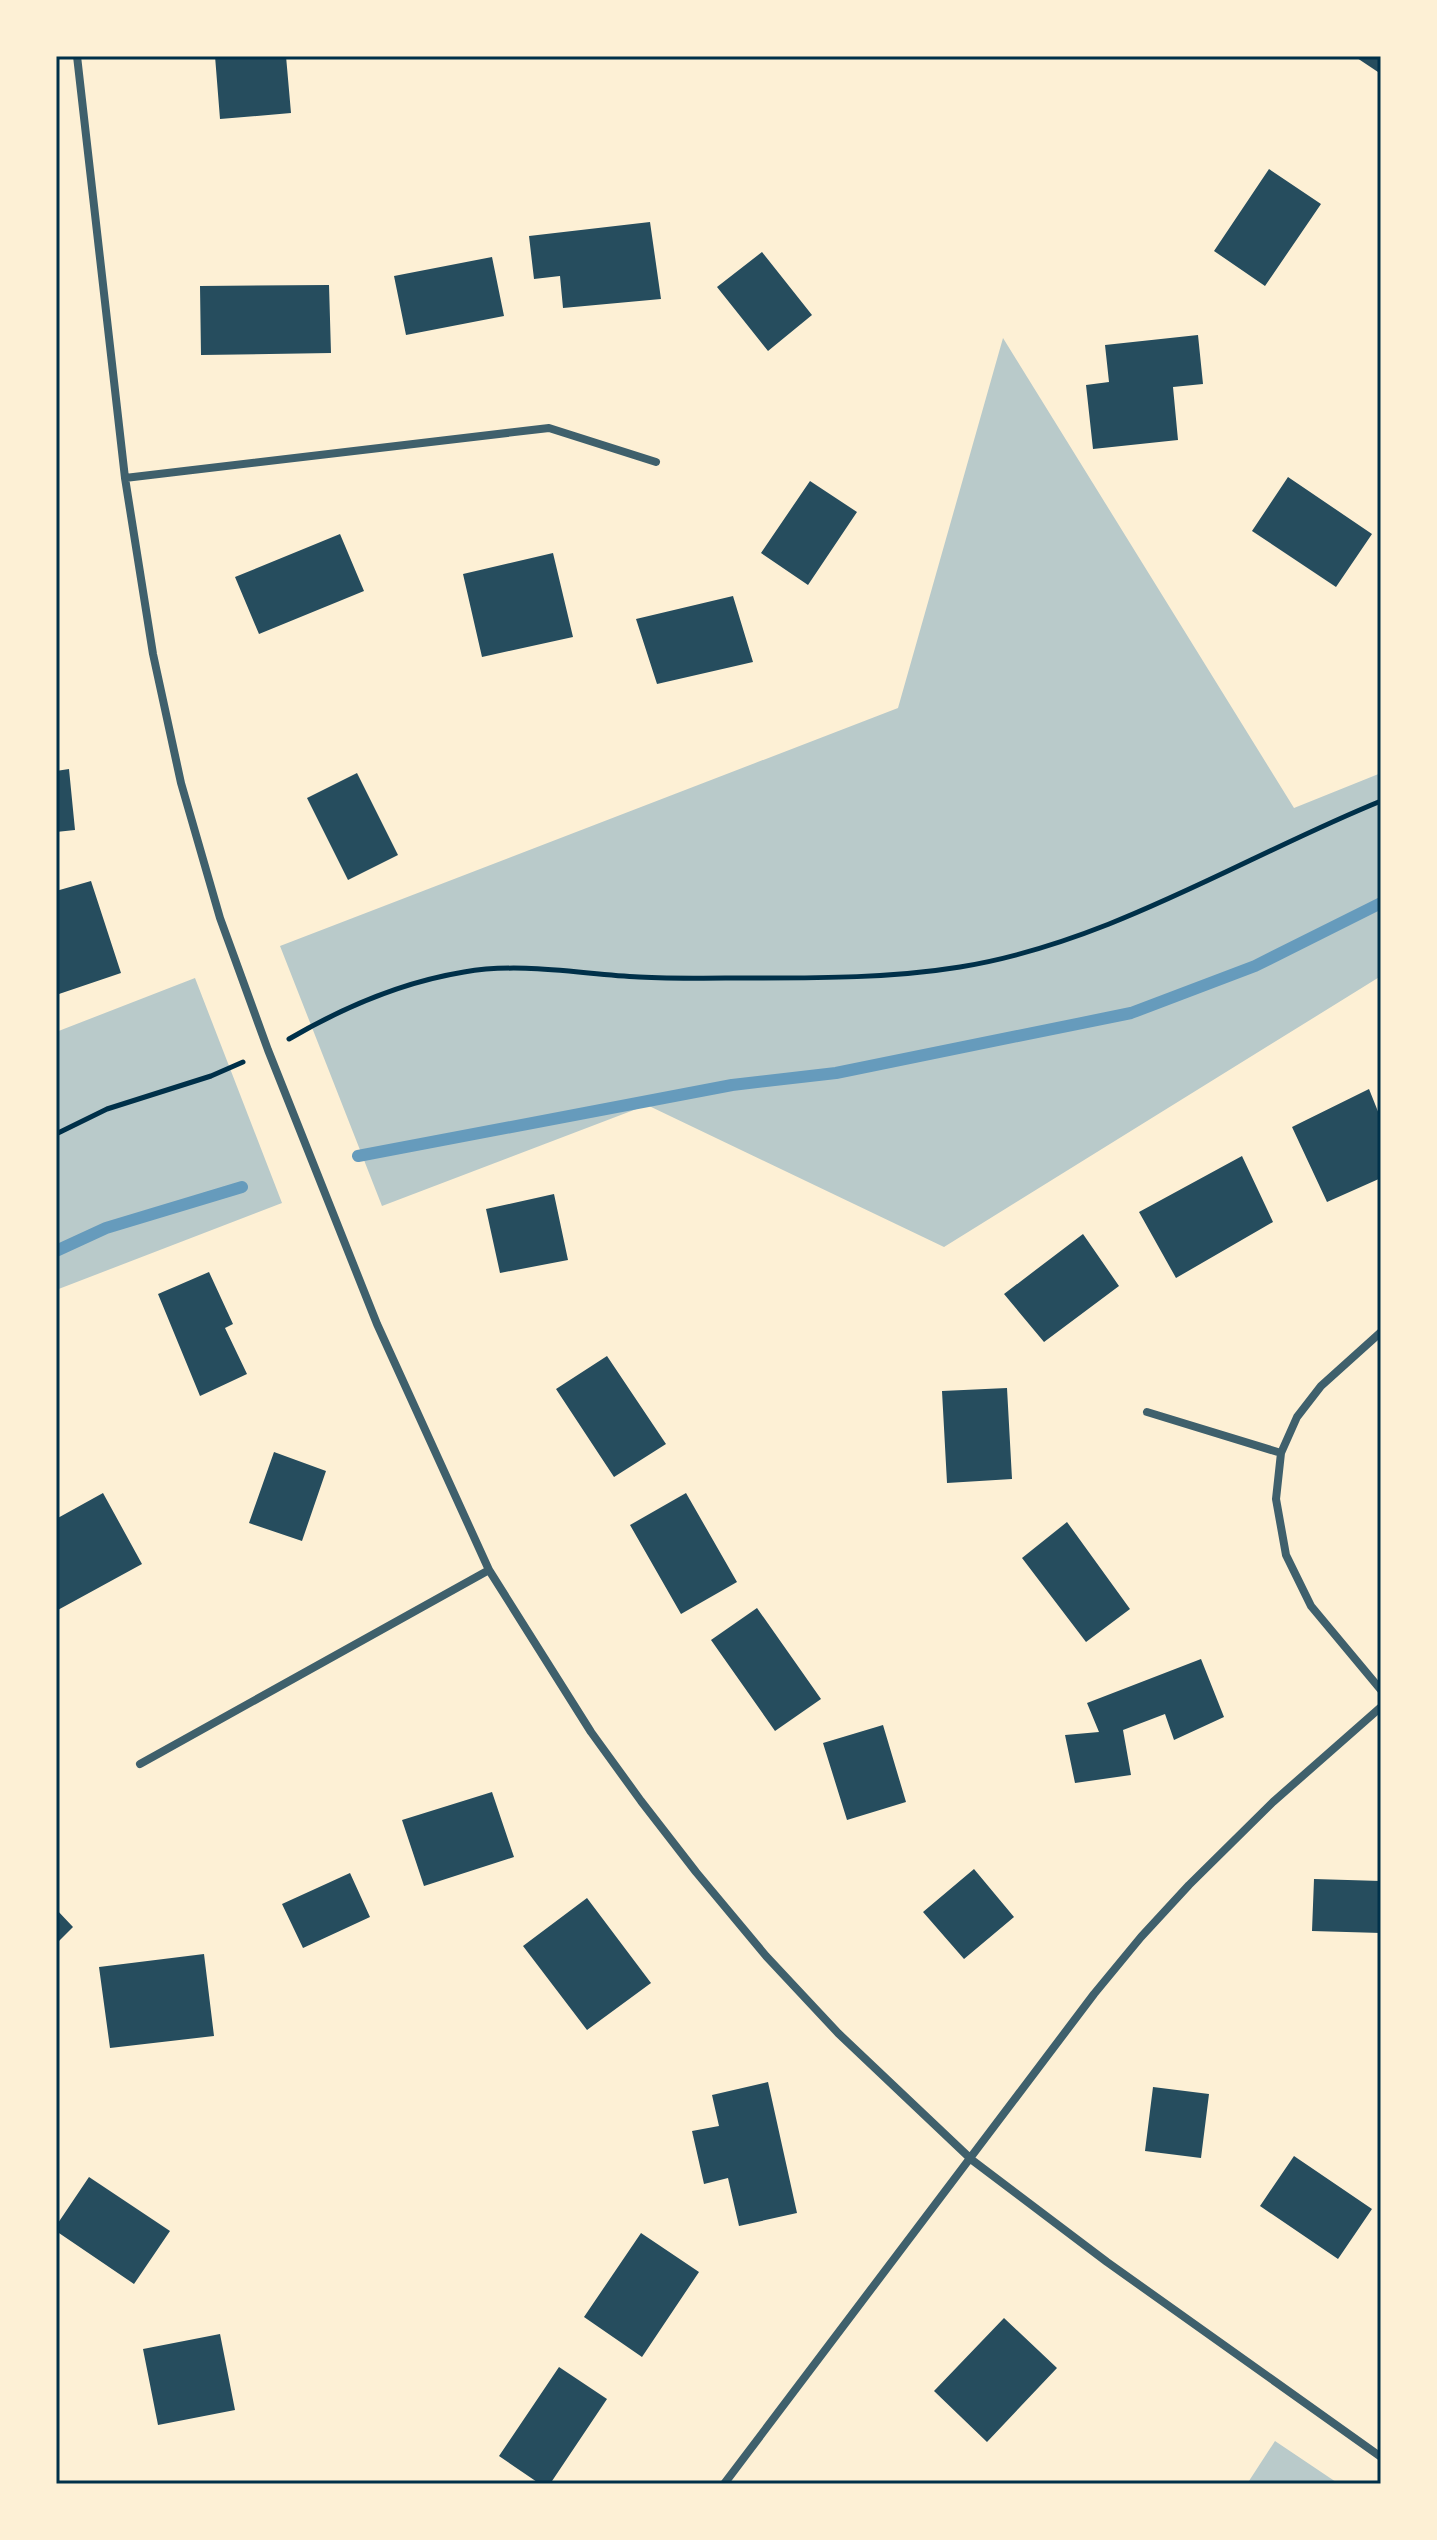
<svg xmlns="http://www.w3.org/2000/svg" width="1437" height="2540" font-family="'Varela Round',sans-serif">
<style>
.green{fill:#b9caca}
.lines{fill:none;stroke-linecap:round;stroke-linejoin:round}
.stream{stroke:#669bbc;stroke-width:12}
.building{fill:#264d5e}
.path{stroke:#003049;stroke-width:5}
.minor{stroke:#3f606c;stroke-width:8}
.neatline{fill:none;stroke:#003049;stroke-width:3}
</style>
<rect width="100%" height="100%" fill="#fdf0d5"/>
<!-- green -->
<path class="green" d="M1003 338 1294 808 1381 773V976L944 1247 647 1105 382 1206 280 946 898 708Z
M195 978 282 1203 56 1290V1032Z
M1275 2441 1339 2484H1247Z"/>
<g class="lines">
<!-- stream -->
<path class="stream" d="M358 1156 732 1085 836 1073 1131 1013 1255 966 1381 903
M56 1251 106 1228 242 1187"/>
</g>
<!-- building -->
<path class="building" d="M215 56H286L291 113 220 119Z
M1354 56H1381V74Z
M1269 169 1321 204 1265 286 1214 251Z
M650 222 661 299 563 308 560 276 534 279 529 236Z
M762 252 812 315 768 351 717 287Z
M492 257 504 316 406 335 394 276Z
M329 285 331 353 201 355 200 286Z
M1198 335 1203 384 1173 387 1178 440 1093 449 1086 385 1109 382 1105 345Z
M1288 477 1372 534 1336 587 1252 531Z
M810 481 857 512 808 585 761 553Z
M340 534 364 591 259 634 235 577Z
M553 553 573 637 482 657 463 574Z
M733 596 753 662 657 684 636 619Z
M69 769 75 830 56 832V771Z
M357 773 398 855 348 880 307 798Z
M91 881 121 973 56 995V891Z
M1369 1089 1381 1119V1178L1327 1202 1292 1127Z
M1242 1156 1273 1222 1176 1278 1139 1212Z
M554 1194 568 1260 500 1273 486 1209Z
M1083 1234 1119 1286 1044 1342 1004 1294Z
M209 1272 233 1324 225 1328 247 1374 200 1396 158 1294Z
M607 1356 666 1444 614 1477 556 1389Z
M1007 1388 1012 1479 947 1483 942 1391Z
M274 1452 326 1471 302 1541 249 1523Z
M103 1493 142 1564 56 1611V1519Z
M686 1493 737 1582 681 1614 630 1525Z
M1067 1522 1130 1609 1086 1642 1022 1558Z
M757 1608 821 1699 775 1731 711 1640Z
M1201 1659 1224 1717 1174 1740 1165 1714 1123 1730 1131 1775 1075 1783 1065 1735 1099 1732 1087 1703Z
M883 1725 906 1802 847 1820 823 1743Z
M492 1792 514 1857 424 1886 402 1820Z
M974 1869 1014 1917 964 1959 923 1912Z
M350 1873 370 1917 303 1948 282 1904Z
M1314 1879 1381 1881V1933L1312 1931Z
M587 1898 651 1983 587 2030 523 1946Z
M56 1909 73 1927 56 1944Z
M204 1954 214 2036 110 2048 99 1967Z
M768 2082 797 2213 739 2226 728 2178 704 2184 692 2131 719 2126 712 2095Z
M1153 2087 1209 2094 1201 2158 1145 2151Z
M1294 2156 1372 2209 1338 2259 1260 2206Z
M89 2177 170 2231 134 2284 56 2231V2226Z
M641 2233 699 2272 642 2357 584 2317Z
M1004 2318 1057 2368 987 2442 934 2391Z
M220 2334 235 2410 158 2425 143 2349Z
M559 2367 607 2399 550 2484H540L499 2456Z"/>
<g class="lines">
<!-- path -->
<path class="path" d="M289 1039C342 1008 403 982 464 972 521 962 581 974 639 977 677 979 716 978 754 978 822 978 892 978 960 967 1109 943 1243 857 1381 801
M56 1134 107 1109 211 1076 243 1062"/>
<!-- minor -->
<path class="minor" d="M77 56 125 478 153 654 181 783 220 918 268 1050 377 1324 489 1570 591 1732 641 1801 696 1872 766 1956 838 2033 972 2160 1107 2262 1381 2457
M125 478 549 428 656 462
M1381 1332 1321 1386 1297 1417 1281 1453 1276 1499 1286 1555 1311 1606 1381 1690
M1147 1412 1281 1453
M140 1764 489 1570
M724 2484 1094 1994 1141 1937 1189 1885 1273 1802 1381 1707"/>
</g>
<!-- border -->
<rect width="1437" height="2540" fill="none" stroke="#fdf0d5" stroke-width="116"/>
<rect x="58" y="58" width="1321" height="2424" class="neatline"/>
</svg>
